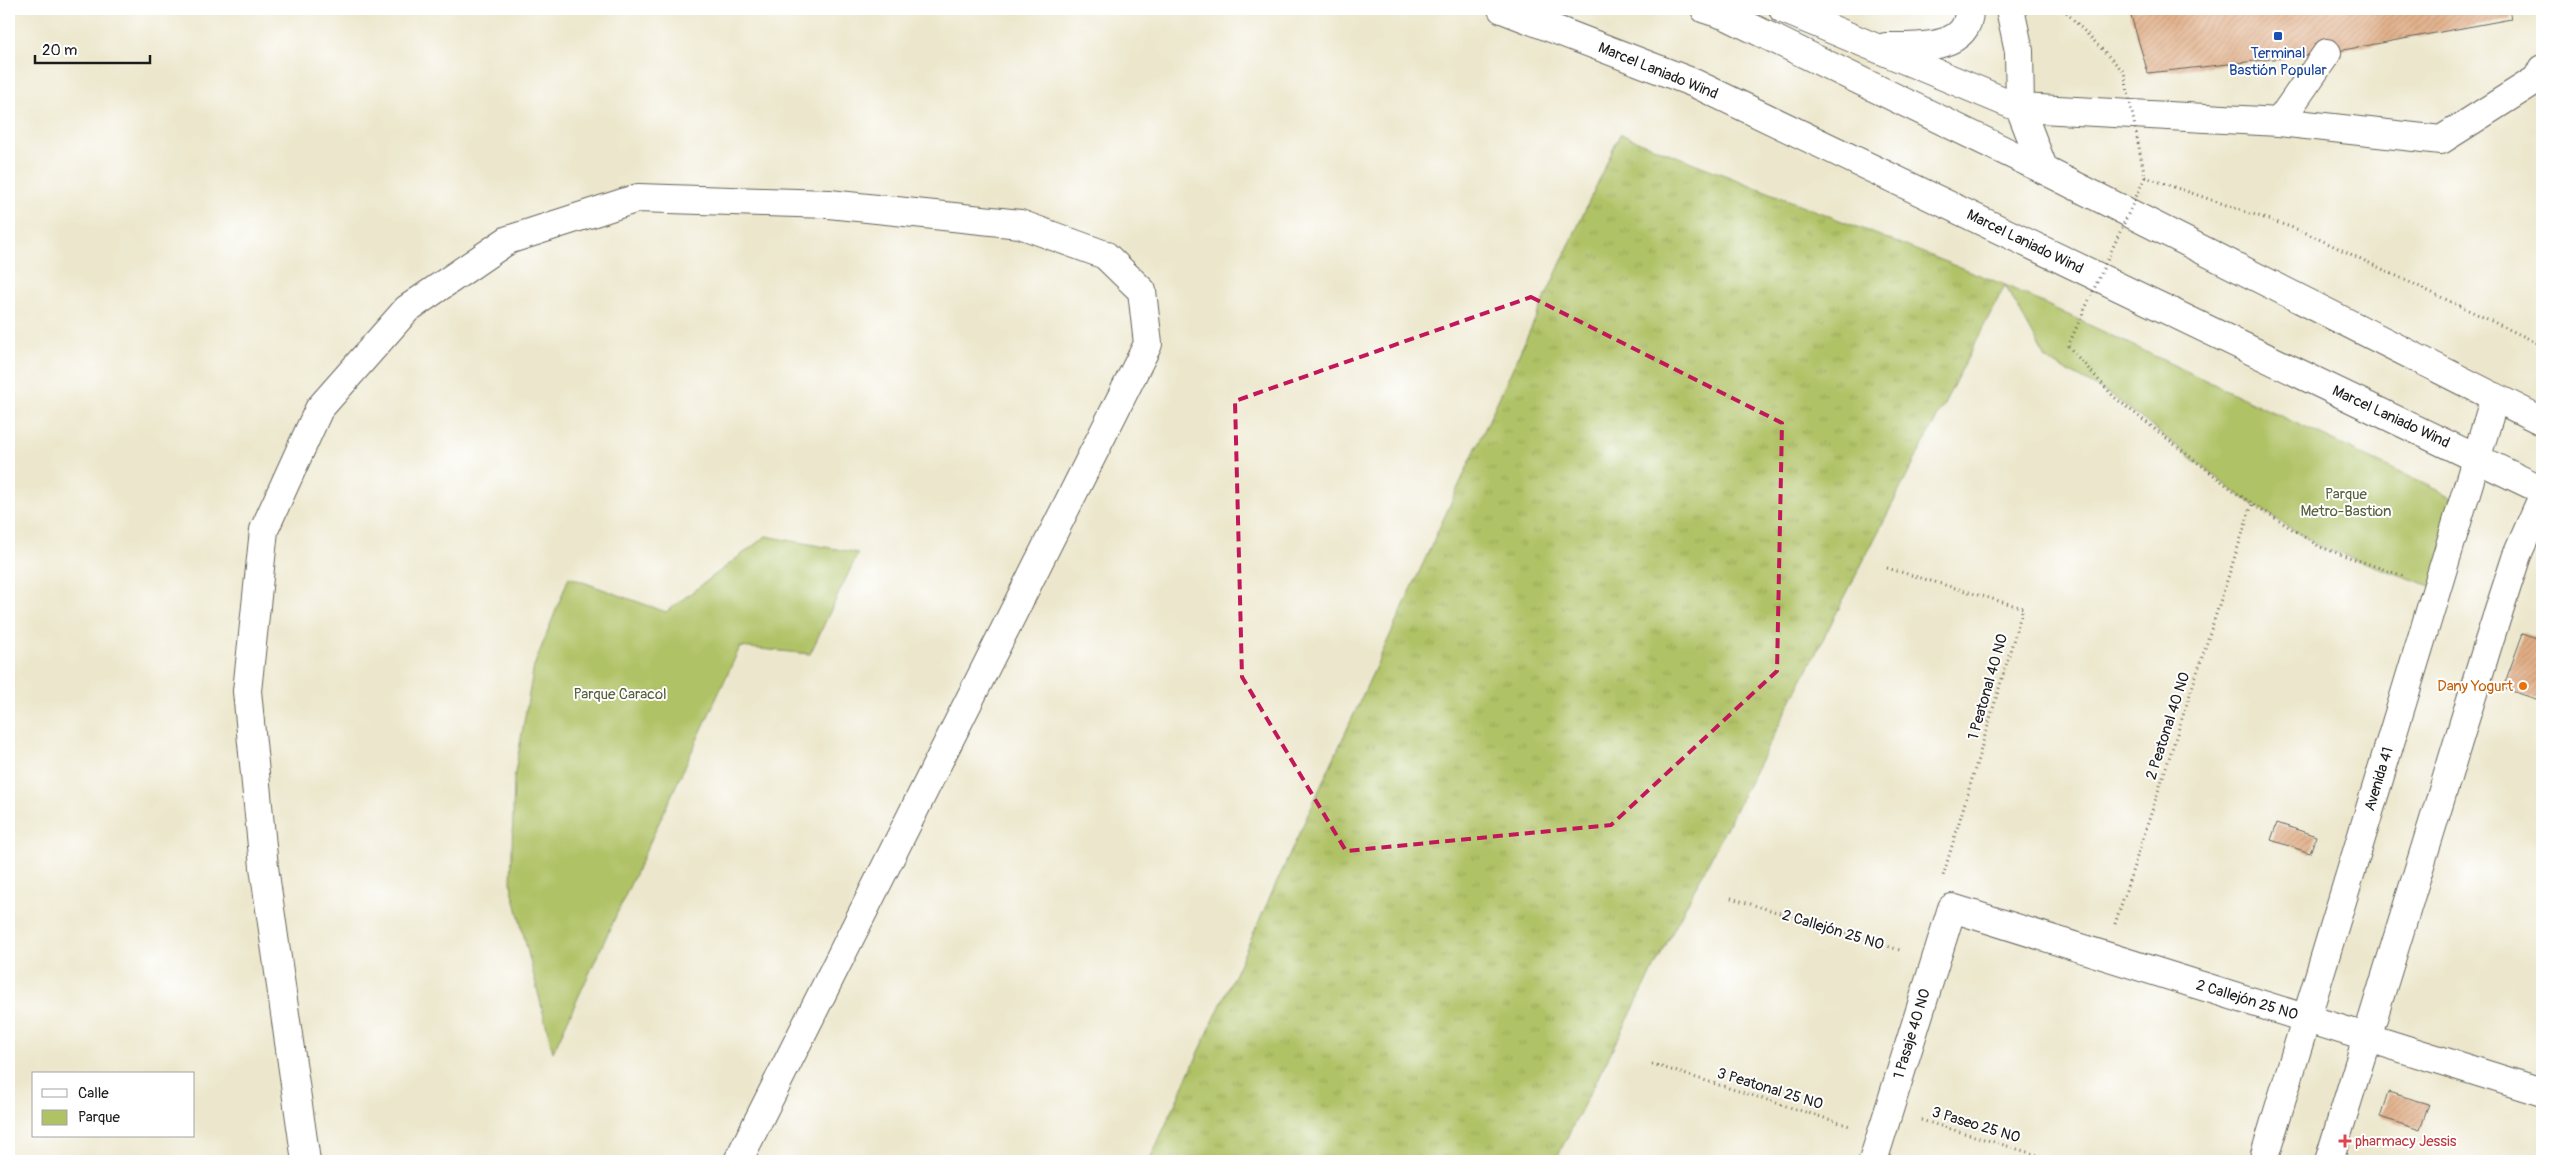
<svg xmlns="http://www.w3.org/2000/svg" width="2551" height="1170" font-family="Pangolin,sans-serif">
<style>
.grass{fill:url(#grass-tufts);stroke:#666f41}
.park{fill:#b0c266;stroke:#666f41}
.building{fill:url(#building-hatch)}
.lines{fill:none;stroke-linecap:round;stroke-linejoin:round}
.minor-casing{stroke:#65635a;stroke-width:30}
.major-casing{stroke:#65635a;stroke-width:30}
.path{stroke:#65635a;stroke-width:3;stroke-dasharray:1 4;stroke-linecap:butt}
.minor{stroke:#fff;stroke-width:28}
.major{stroke:#fff;stroke-width:28}
.path-bridge{stroke:#65635a;stroke-width:3;stroke-dasharray:1 4;stroke-linecap:butt}
.marked{fill:none;stroke:#c2185b;stroke-width:4;stroke-dasharray:10 6;stroke-linejoin:round}
.transit-dot{fill:#1a4fb4;stroke:#fff;stroke-width:2}
.food-dot{fill:#e8710a;stroke:#fff;stroke-width:2}
.health-dot{fill:#e0444e;stroke:#fff;stroke-width:2}
.labels{text-anchor:middle;dominant-baseline:central;stroke-width:4;stroke-linejoin:round;paint-order:stroke}
.transit-label{font-size:15px;fill:#164399;stroke:#fff}
.street-label{font-size:15px;fill:#1c1c1c;stroke:#fff}
.park-label{font-size:15px;fill:#575e3a;stroke:#fff}
.food-label{font-size:15px;fill:#c56008;stroke:#fff;text-anchor:end}
.health-label{font-size:15px;fill:#be3a42;stroke:#fff;text-anchor:start}
</style>
<defs>
<pattern id="grass-tufts" width="24" height="20" patternUnits="userSpaceOnUse" patternTransform="scale(1.25)"><rect width="24" height="20" fill="#b0c266"/><path d="M3 7l-1-3M5 7V3M7 7l1-3M15 17l-1-3M17 17v-4M19 17l1-3" fill="none" stroke="#97a658"/></pattern>
<pattern id="building-hatch" width="6" height="6" patternUnits="userSpaceOnUse" patternTransform="scale(1.25)"><rect width="6" height="6" fill="#e0ad85"/><path d="M-1 1l2-2M0 6l6-6M5 7l2-2" fill="none" stroke="#c09472"/></pattern>
</defs>
<rect width="100%" height="100%" fill="#fff"/>
<filter id="ink" filterUnits="userSpaceOnUse"><feTurbulence type="fractalNoise" baseFrequency=".02" numOctaves="2"/><feDisplacementMap in="SourceGraphic" scale="10" xChannelSelector="R" yChannelSelector="G"/><feConvolveMatrix kernelMatrix="1 2 1 2 8 2 1 2 1" color-interpolation-filters="sRGB"/></filter>
<filter id="wash" filterUnits="userSpaceOnUse"><feTurbulence type="fractalNoise" baseFrequency=".0096" numOctaves="4" result="noise"/><feDisplacementMap in="SourceGraphic" scale="20" xChannelSelector="R" yChannelSelector="G"/><feGaussianBlur stdDeviation="1.12" result="paint"/><feColorMatrix in="noise" values="0 0 0 0 0 0 0 0 0 0 0 0 0 0 0 0 0 1.4 0 .05"/><feComposite in="paint" operator="in"/></filter>
<g filter="url(#wash)">
<rect width="100%" height="100%" fill="#ece7cc"/>
<!-- grass -->
<path class="grass" d="M1620 134 2005 285 1555 1161H1149Z"/>
<!-- park -->
<path class="park" d="M2005 285 2462 502 2437 588 2320 547 2239 495 2114 397 2047 360Z
M766 536 858 553 810 654 740 647 553 1052 511 885 514 778 534 666 569 577 666 612Z"/>
<g id="blocks">
<!-- building -->
<path class="building" d="M2129 9H2509L2511 19 2327 53 2148 73Z
M2523 633 2542 640V701L2503 688Z
M2277 823 2316 836 2310 853 2271 840Z
M2388 1092 2429 1104 2420 1130 2380 1117Z"/>
</g>
</g>
<g filter="url(#ink)">
<use href="#blocks" fill-opacity="0" stroke="#65635a" stroke-width="1"/>
<g class="lines">
<defs>
<path id="minor" d="M1783 9 2020 108 2279 122 2441 140 2537 79 2542 69
M2010 9 2019 51 2020 108 2044 170
M1886 47C1915 47 1970 51 1969 9
M2279 122 2327 53
M306 1161 264 867 247 691 264 530 319 409 407 309 508 240 638 198 829 204 1020 224 1105 255 1142 291 1148 344 738 1161
M1873 1161 1952 908 2542 1092
M2263 1161 2495 397
M2329 1161 2489 641 2517 555 2542 498"/>
<path id="major" d="M1502 9 1694 83 2542 490
M1705 9 1727 16 2044 170 2542 421"/>
</defs>
<!-- minor casing -->
<use href="#minor" class="minor-casing"/>
<!-- major casing -->
<use href="#major" class="major-casing"/>
<!-- path -->
<path class="path" d="M2145 177 2302 231 2542 345
M2068 346 2114 397 2239 495 2320 547 2406 577
M1887 568 2023 608 1943 876
M1731 898 1903 951
M2115 924 2252 504
M1652 1064 1850 1126
M1921 1120 2057 1161"/>
<!-- minor -->
<use href="#minor" class="minor"/>
<!-- major -->
<use href="#major" class="major"/>
<!-- path-bridge -->
<path class="path-bridge" d="M2063 9 2124 72 2145 177 2068 346"/>
</g>
</g>
<!-- marked area -->
<path class="marked" d="M1531 297 1782 423 1777 671 1611 825 1346 851 1242 677 1235 401Z"/>
<!-- markers -->
<rect class="transit-dot" x="2273" y="31" width="10" height="10" rx="2.5"/>
<circle class="food-dot" cx="2523" cy="686" r="5"/>
<path class="health-dot" d="M2342.5 1133.5h5v5h5v5h-5v5h-5v-5h-5v-5h5z"/>
<g class="labels">
<!-- transit labels -->
<g class="transit-label">
<text x="2278" y="53">Terminal<tspan x="2278" dy="17">Bastión Popular</tspan></text>
</g>
<!-- street labels -->
<g class="street-label">
<text transform="translate(1658 71) rotate(22)">Marcel Laniado Wind</text>
<text transform="translate(2025 242) rotate(26)">Marcel Laniado Wind</text>
<text transform="translate(2391 417) rotate(25)">Marcel Laniado Wind</text>
<text transform="translate(1988 687) rotate(-74)">1 Peatonal 40 NO</text>
<text transform="translate(2168 726) rotate(-72)">2 Peatonal 40 NO</text>
<text transform="translate(2379 779) rotate(-73)">Avenida 41</text>
<text transform="translate(1833 930) rotate(17)">2 Callejón 25 NO</text>
<text transform="translate(2247 1000) rotate(17)">2 Callejón 25 NO</text>
<text transform="translate(1912 1034) rotate(-73)">1 Pasaje 40 NO</text>
<text transform="translate(1770 1089) rotate(17)">3 Peatonal 25 NO</text>
<text transform="translate(1976 1125) rotate(17)">3 Paseo 25 NO</text>
</g>
<!-- park labels -->
<g class="park-label">
<text x="2346" y="494">Parque<tspan x="2346" dy="17">Metro-Bastion</tspan></text>
<text x="620" y="694">Parque Caracol</text>
</g>
<!-- food labels -->
<g class="food-label">
<text x="2513" y="686">Dany Yogurt</text>
</g>
<!-- health labels -->
<g class="health-label">
<text x="2355" y="1141">pharmacy Jessis</text>
</g>
</g>
<!-- margin -->
<rect width="2551" height="1170" fill="none" stroke="#fff" stroke-width="30"/>
<!-- legend -->
<rect x="32" y="1072" width="162" height="65" fill="#ffffff" stroke="#a4a4a4"/>
<rect x="42" y="1089" width="25" height="8" fill="#ffffff" stroke="#a4a4a4"/>
<text x="78" y="1098" font-size="15" fill="#1c1c1c">Calle</text>
<rect x="42" y="1110" width="25" height="15" fill="#b0c266" stroke="#a4a4a4"/>
<text x="78" y="1122" font-size="15" fill="#1c1c1c">Parque</text>
<!-- scale -->
<path d="M35 55v8h115v-8" fill="none" stroke="#1c1c1c" stroke-width="2.5"/>
<text x="42" y="55" font-size="15" fill="#1c1c1c" stroke="#ffffff" stroke-width="4" paint-order="stroke">20 m</text>
</svg>
